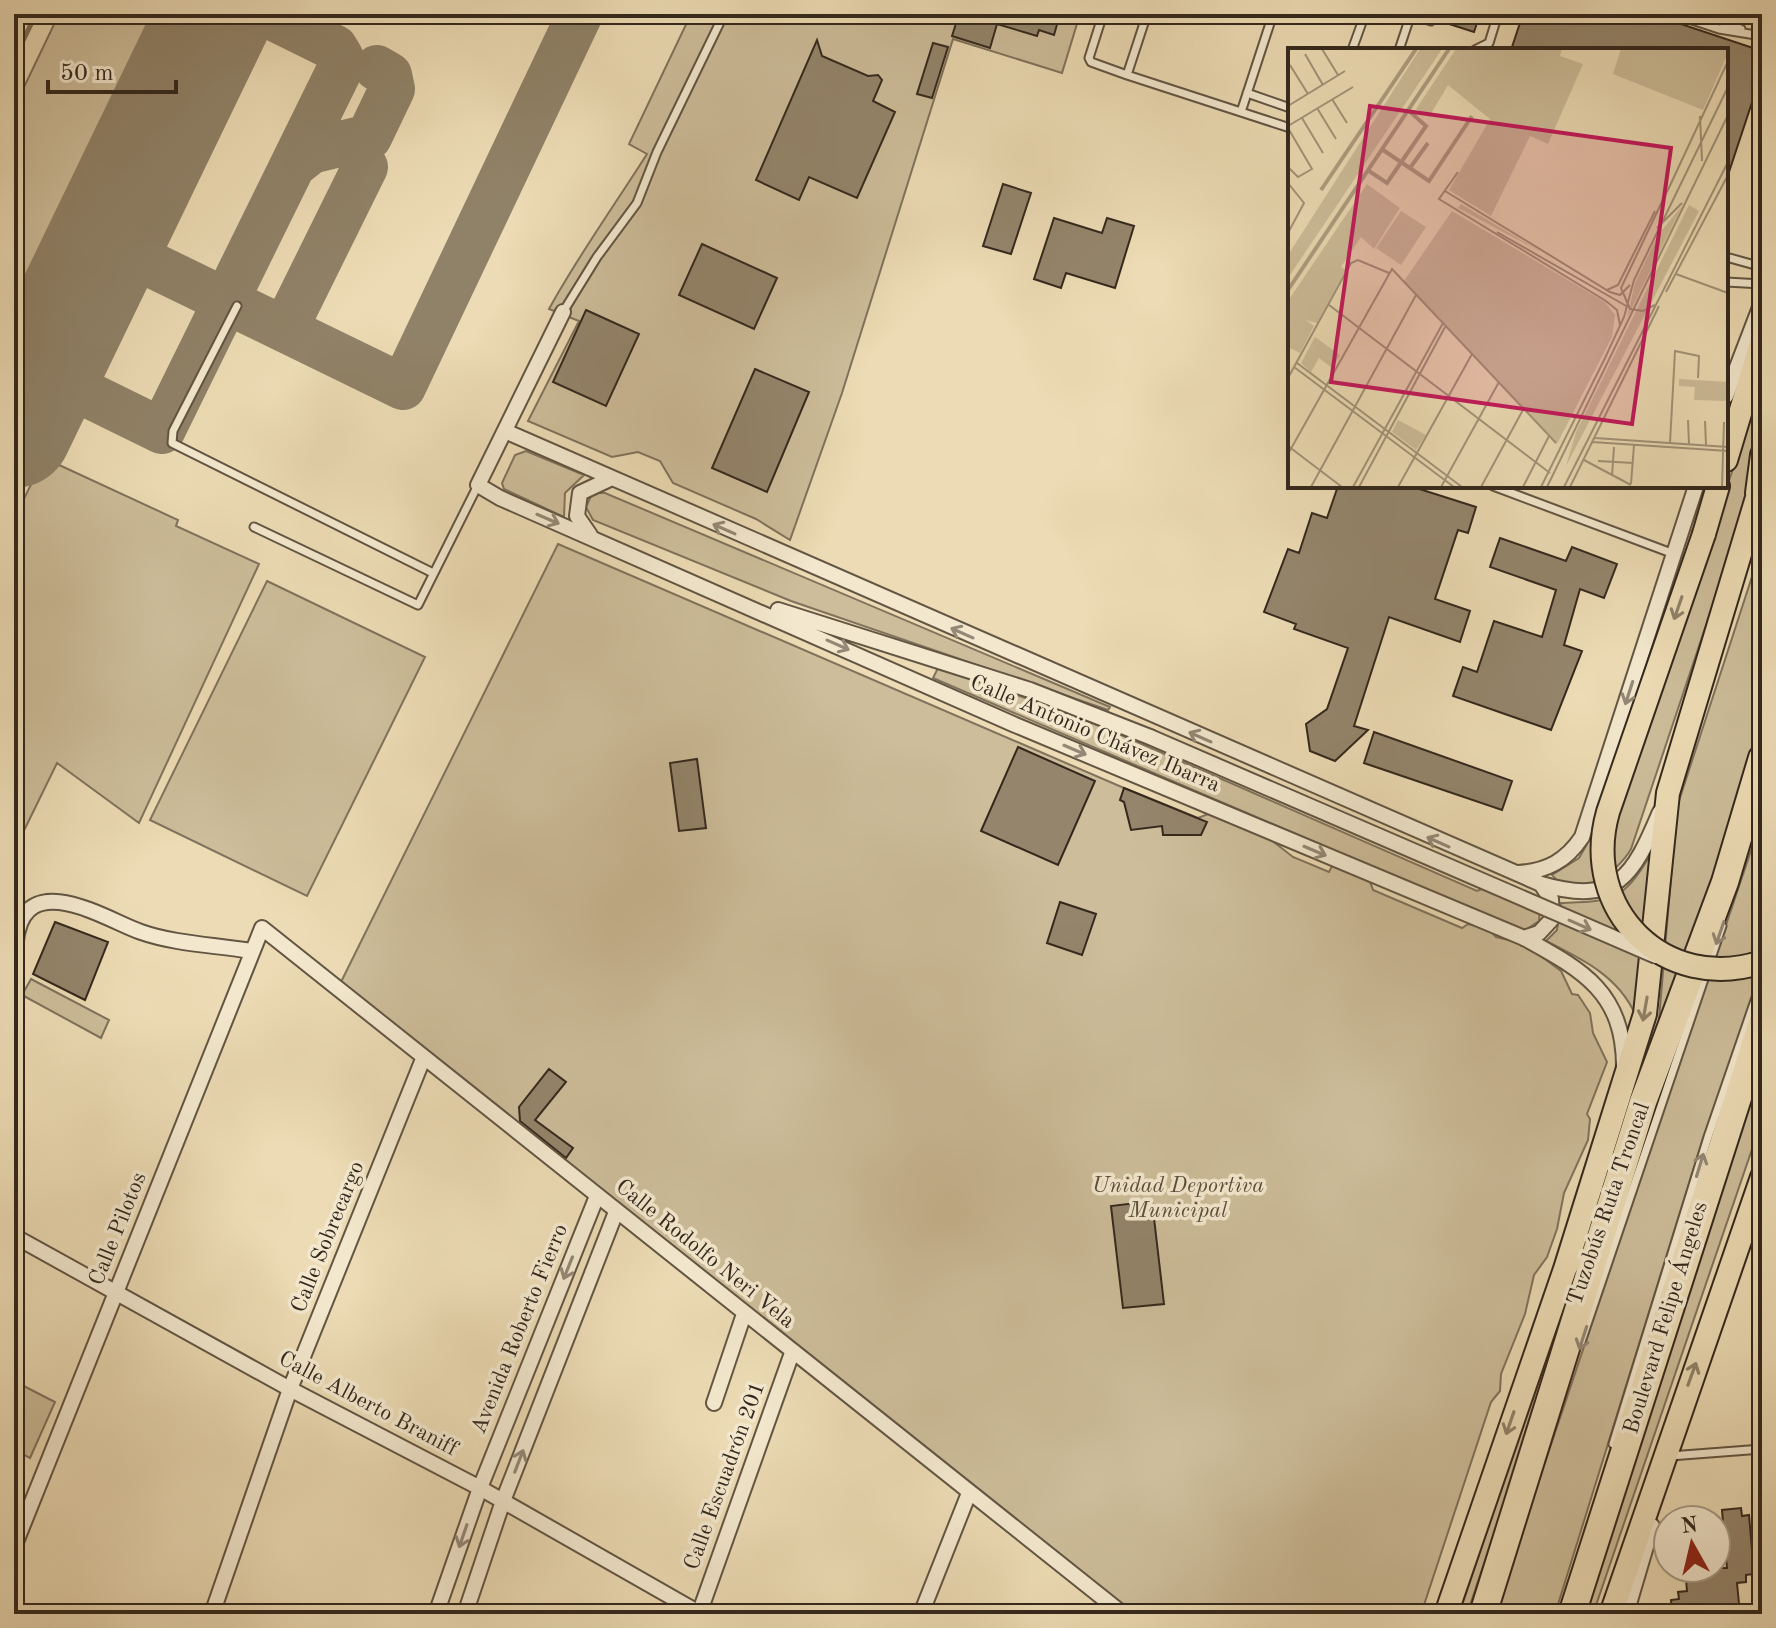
<svg xmlns="http://www.w3.org/2000/svg" width="1776" height="1628" font-family="'Old Standard TT',serif">
<style>
.green{fill:#cdbd9a;stroke:#80725c;stroke-width:2}
.lines{fill:none;stroke-linecap:round;stroke-linejoin:round}
.stream{stroke:#7d6f59;stroke-width:5}
.taxiway{stroke:#908268;stroke-width:46}
.runway{stroke:#908268;stroke-width:116}
.building{fill:#94856c;stroke:#34281d;stroke-width:2}
.lane-casing{stroke:#625543;stroke-width:11}
.street-casing{stroke:#625543;stroke-width:18}
.primary-casing{stroke:#34281d;stroke-width:26}
.highway-casing{stroke:#34281d;stroke-width:30}
.lane{stroke:#f3e8ce;stroke-width:7}
.street{stroke:#f3e8ce;stroke-width:14}
.primary{stroke:#ecdbb4;stroke-width:22}
.highway{stroke:#ecdbb4;stroke-width:26}
.street-bridge-casing{stroke:#625543;stroke-width:18;stroke-linecap:butt}
.primary-bridge-casing{stroke:#34281d;stroke-width:26;stroke-linecap:butt}
.street-bridge{stroke:#f3e8ce;stroke-width:14}
.primary-bridge{stroke:#ecdbb4;stroke-width:22}
.oneway{stroke:#948876}
.oneway2{stroke:#908268}
.labels{text-anchor:middle;dominant-baseline:central;stroke-width:7;stroke-linejoin:round;paint-order:stroke}
.street-label{font-size:22px;fill:#34281d;stroke:#f3e8ce}
.park-label{font-size:22px;font-style:italic;fill:#5a4d3c;stroke:#f3e8ce}
.inset-river{fill:none;stroke:#ad9e81;stroke-width:4}
.inset-road{fill:none;stroke:#a29378;stroke-width:2}
.view{fill:#c2185b;fill-opacity:0.15;stroke:#c2185b;stroke-width:4}
.inset-edge{fill:none;stroke:#34281d;stroke-width:4}
</style>
<rect width="100%" height="100%" fill="#ecdbb4"/>
<filter id="stains"><feTurbulence type="fractalNoise" baseFrequency=".0025" numOctaves="4"/><feColorMatrix values="0 0 0 0 .2 0 0 0 0 .09 0 0 0 0 .02 0 0 0 .5 -.17"/></filter>
<radialGradient id="worn" r=".72"><stop offset=".6" stop-color="#630" stop-opacity="0"/><stop offset="1" stop-color="#630" stop-opacity=".3"/></radialGradient>
<!-- green -->
<path class="green" d="M59 14H176L14 347V108Z
M691 14H1080L1062 73 953 39 842 393 790 540 756 519 673 483 660 461 638 452 612 457 528 421 579 321 549 309C578 256 614 206 647 154L629 144Z
M1762 381V436L1752 488 1631 849C1618 872 1575 905 1552 875L1579 858 1587 844 1640 689 1710 538Z
M526 451 584 475 565 493 564 517 504 489 502 483 515 455Z
M44 458 178 520 176 526 259 564 139 823 57 763 14 851V519Z
M598 493H605L1110 707 1108 710 791 601 593 520 586 507 591 496Z
M558 544 1124 788 1198 818 1208 814 1265 835 1293 857 1329 872 1332 866C1350 864 1368 870 1373 890L1462 928 1468 924 1489 929 1496 937 1522 943 1538 954 1561 971 1572 994 1578 995 1590 1013 1593 1033 1607 1062 1587 1114 1590 1119 1588 1140 1564 1193 1557 1229 1547 1257 1534 1275 1525 1314 1501 1374 1500 1391 1491 1402 1421 1614H1119L338 988Z
M1762 546V739L1668 1021 1659 1019 1677 807Z
M267 581 425 657 307 896 150 820Z
M939 666 1103 727 1477 891 1495 884 1540 909 1539 921 1524 931 1514 928 933 678Z
M1762 818V972L1703 1139 1555 1614H1494Z
M1649 857 1650 881 1635 1014C1618 976 1582 959 1546 941L1557 930 1561 903C1609 901 1622 903 1649 857Z
M31 979 109 1020 101 1038 22 995Z
M1762 1046V1120L1593 1614H1583Z
M1586 1262 1467 1614H1459L1574 1272Z
M14 1381 55 1402 30 1458 14 1449Z"/>
<g class="lines">
<!-- stream -->
<path class="stream" d="M14 59 36 14"/>
<!-- taxiway -->
<path class="taxiway" d="M293 165 311 151 369 137 392 89 389 75 377 68
M111 245 403 387 580 14
M285 329 365 167
M48 375 162 431 340 69 341 58 335 48 266 14"/>
<!-- runway -->
<path class="runway" d="M14 430 215 14"/>
</g>
<!-- building -->
<path class="building" d="M959 14H1060L1054 35 1039 30 1037 36 997 24 990 48 952 36Z
M1431 14H1480L1474 32 1437 20Z
M1523 14H1651L1762 51V72L1729 172 1726 50H1511Z
M817 40 822 56 868 76 878 75 882 80 873 101 895 112 857 198 809 177 799 200 756 180Z
M933 43 948 47 932 98 917 94Z
M1003 184 1031 193 1011 254 983 246Z
M1054 218 1102 233 1107 218 1134 226 1115 288 1066 273 1061 288 1034 279Z
M702 244 777 278 754 329 679 295Z
M586 310 639 334 606 406 553 382Z
M755 369 809 392 767 492 712 468Z
M1338 486H1410L1476 507 1468 533 1458 530 1435 599 1470 611 1460 642 1389 617 1354 726 1368 730 1335 761 1310 751 1306 724 1327 709 1348 648 1294 629 1296 624 1264 612 1288 549 1299 553 1312 513 1327 518Z
M1500 538 1566 561 1572 547 1617 564 1604 598 1580 589 1564 645 1582 651 1551 730 1453 696 1463 667 1477 672 1494 621 1542 637 1556 590 1490 567Z
M1374 732 1512 781 1502 810 1364 763Z
M1018 747 1095 781 1058 865 981 831Z
M697 759 706 828 679 831 670 763Z
M1124 788 1207 822 1201 835H1163L1162 826 1131 830 1124 802 1120 800Z
M1060 902 1096 914 1082 955 1047 943Z
M55 922 108 942 85 1000 33 974Z
M549 1069 566 1082 535 1120 573 1148 566 1158 520 1121 519 1107Z
M1152 1201 1164 1304 1123 1308 1111 1206Z
M1741 1508 1742 1516 1749 1515 1754 1574 1746 1575V1582L1737 1583 1740 1614H1672L1671 1600 1679 1599 1678 1592 1687 1591 1685 1568H1727L1722 1510Z"/>
<g class="lines">
<defs>
<path id="lane" d="M1103 14 1089 58 1091 62 1127 75
M1147 14 1127 75 1290 128
M1411 14 1431 21
M1674 14 1719 29 1762 36
M1698 14 1741 29
M1352 50 1365 14
M1399 50 1411 14
M1475 50 1489 43 1498 14
M1247 93 1290 108
M1241 112 1273 14
M1726 257 1762 267
M1726 282 1762 284
M237 306 173 431 172 443 433 573
M563 312 597 257 637 203 657 152 724 14
M1493 486 1674 554
M254 527 418 605 478 485
M1752 838 1762 806
M1581 1342 1722 926
M1613 1444 1708 1137 1762 980
M1670 1456 1762 1449"/>
<path id="street" d="M563 312 478 485 500 498 1013 724 1524 938C1582 970 1624 992 1624 1067
M1726 396 1762 302
M505 431 1541 884C1617 906 1633 876 1660 812
M590 535 577 516 580 493 612 478
M778 610 1030 690 1150 737
M1518 873C1547 871 1566 861 1582 837L1696 486
M1524 938 1539 933 1552 919 1551 899 1541 884
M14 960C16 951 15 939 18 930 33 871 109 921 141 932 175 944 216 945 251 951
M14 1236 290 1389 480 1488 701 1614
M714 1403 744 1314
M14 1547 262 928 1123 1614
M212 1614 290 1389 423 1059
M436 1614 480 1488 597 1196
M465 1614 503 1501 616 1212
M699 1614 792 1353
M921 1614 969 1493
M1626 1614 1652 1526"/>
<path id="primary" d="M1726 460 1762 340
M1757 493 1762 455
M1704 534 1718 486
M1565 1269 1645 1014 1668 793 1762 481
M1446 1614 1565 1269 1571 1258
M1611 1614 1762 1177"/>
<path id="highway" d="M1483 1614 1643 1102 1725 882 1762 758
M1572 1614 1762 1023"/>
</defs>
<!-- lane casing -->
<use href="#lane" class="lane-casing"/>
<!-- street casing -->
<use href="#street" class="street-casing"/>
<!-- primary casing -->
<use href="#primary" class="primary-casing"/>
<!-- highway casing -->
<use href="#highway" class="highway-casing"/>
<!-- lane -->
<use href="#lane" class="lane"/>
<!-- street -->
<use href="#street" class="street"/>
<!-- primary -->
<use href="#primary" class="primary"/>
<!-- highway -->
<use href="#highway" class="highway"/>
<defs>
<path id="street-bridge" d="M1150 737 1656 956"/>
<path id="primary-bridge" d="M1704 534 1608 812C1580 910 1665 994 1762 962"/>
</defs>
<!-- street-bridge casing -->
<use href="#street-bridge" class="street-bridge-casing"/>
<!-- primary-bridge casing -->
<use href="#primary-bridge" class="primary-bridge-casing"/>
<!-- street-bridge -->
<use href="#street-bridge" class="street-bridge"/>
<!-- primary-bridge -->
<use href="#primary-bridge" class="primary-bridge"/>
</g>
<!-- one-way arrows -->
<defs><path id="oneway-shaft" d="M-6 0H5M1.5-3L5.5 0L1.5 3" fill="none" stroke-width="1.6" stroke-linecap="round" stroke-linejoin="round" transform="scale(2)"/></defs>
<g class="oneway">
<use href="#oneway-shaft" transform="translate(548 519) rotate(23)"/>
<use href="#oneway-shaft" transform="translate(724 529) rotate(-156)"/>
<use href="#oneway-shaft" transform="translate(962 633) rotate(-156)"/>
<use href="#oneway-shaft" transform="translate(838 645) rotate(24)"/>
<use href="#oneway-shaft" transform="translate(1629 693) rotate(108)"/>
<use href="#oneway-shaft" transform="translate(1200 737) rotate(-156)"/>
<use href="#oneway-shaft" transform="translate(1075 750) rotate(23)"/>
<use href="#oneway-shaft" transform="translate(1438 842) rotate(-156)"/>
<use href="#oneway-shaft" transform="translate(1315 851) rotate(23)"/>
<use href="#oneway-shaft" transform="translate(1580 925) rotate(24)"/>
<use href="#oneway-shaft" transform="translate(1720 933) rotate(109)"/>
<use href="#oneway-shaft" transform="translate(1700 1165) rotate(-73)"/>
<use href="#oneway-shaft" transform="translate(568 1268) rotate(112)"/>
<use href="#oneway-shaft" transform="translate(1583 1338) rotate(108)"/>
<use href="#oneway-shaft" transform="translate(519 1461) rotate(-69)"/>
<use href="#oneway-shaft" transform="translate(463 1536) rotate(109)"/>
</g>
<g class="oneway2">
<use href="#oneway-shaft" transform="translate(1678 608) rotate(109)"/>
<use href="#oneway-shaft" transform="translate(1645 1009) rotate(100)"/>
<use href="#oneway-shaft" transform="translate(1692 1374) rotate(-70)"/>
<use href="#oneway-shaft" transform="translate(1510 1423) rotate(109)"/>
</g>
<g class="labels">
<!-- street labels -->
<g class="street-label">
<text transform="translate(1095 734) rotate(23)">Calle Antonio Chávez Ibarra</text>
<text transform="translate(1609 1204) rotate(-71)">Tuzobús Ruta Troncal</text>
<text transform="translate(118 1229) rotate(-68)">Calle Pilotos</text>
<text transform="translate(328 1237) rotate(-68)">Calle Sobrecargo</text>
<text transform="translate(705 1254) rotate(39)">Calle Rodolfo Neri Vela</text>
<text transform="translate(1666 1318) rotate(-73)">Boulevard Felipe Ángeles</text>
<text transform="translate(520 1329) rotate(-68)">Avenida Roberto Fierro</text>
<text transform="translate(368 1404) rotate(28)">Calle Alberto Braniff</text>
<text transform="translate(725 1476) rotate(-70)">Calle Escuadrón 201</text>
</g>
<!-- park labels -->
<g class="park-label">
<text x="1178" y="1186">Unidad Deportiva<tspan x="1178" dy="25">Municipal</tspan></text>
</g>
</g>
<!-- overview -->
<g transform="translate(1288 48)">
<rect width="440" height="440" fill="#ecdbb4"/>
<path d="M132 1H154L0 230V207ZM168 1H274L272 8 295 16 260 96 242 88 203 168 161 142 202 71 160 37 141 69 128 61ZM333 1H440V5L415 62 325 26ZM79 136 112 160 86 201 73 189 53 219 58 222 29 275 18 272 26 278 12 305 0 299V253ZM173 156 253 204 170 160ZM401 157 411 163 278 418 288 384ZM394 158 339 270 347 235 370 187ZM113 163 138 179 113 217 88 200ZM164 163 317 254 327 267 324 289 269 396 116 233ZM27 289 52 307 44 320 31 310 23 324 13 315ZM391 331 440 334V347L437 353 406 352 407 339 391 338ZM110 372 138 387 128 402 104 384Z" fill="#cdbd9a"/>
<path class="inset-river" d="M95 102 141 133 184 68M122 120 140 95M81 123 99 135 138 78 121 63M33 142 128 1M0 242 161 1"/>
<path class="inset-road" d="M34 1 50 27M17 6 35 37M2 17 20 46M44 51 59 75M0 58 57 23M29 60 48 91M412 68 414 113M14 70 35 105M0 78 65 39M0 80 24 121 10 129 0 119M170 124 151 151 318 253 329 262 332 277M0 135 16 155 1 183 0 196M157 143 322 244 332 247 342 237M379 144 440 13M369 180 394 155M209 184 340 259M388 226 440 245M319 242 330 237 367 163M378 244 440 127M41 257 262 425M367 257 355 263 342 261 333 240 380 141M317 310 336 269 346 232 440 39M9 315 174 439M6 319 166 439M0 330 63 215 70 212 101 225M400 372 401 396M417 373 418 397M307 390 440 399M304 394 440 403M382 395 387 303 411 308 410 330M0 398 54 439M0 406 104 221 268 395M296 412 343 437M310 413 345 415M324 428 326 399M343 436 346 397M23 439 128 247M65 439 155 275M71 439 157 279M110 439 184 306M153 439 211 334M193 439 236 360M235 439 261 388M253 439 318 308M259 439 440 67M276 439 440 114M282 439 371 258M434 439 436 374"/>
<path class="view" d="M82 58 383 100 344 376 43 334Z"/>
<rect width="440" height="440" class="inset-edge"/>
</g>
<!-- margin -->
<rect width="1776" height="1628" fill="none" stroke="#ecdbb4" stroke-width="48"/>
<rect x="16" y="16" width="1744" height="1596" fill="none" stroke="#34281d" stroke-width="4"/>
<rect x="24" y="24" width="1728" height="1580" fill="none" stroke="#34281d" stroke-width="2"/>
<!-- north arrow -->
<g transform="translate(1692 1544) rotate(352)"><circle r="38" fill="#f3e8ce" stroke="#a79b87" stroke-width="2"/>
<path d="M0-6L14 30L0 20L-14 30Z" fill="#8f2418"/>
<text y="-12" font-size="22" font-weight="bold" text-anchor="middle" fill="#34281d">N</text>
</g>
<!-- scale -->
<path d="M48 80v12h128v-12" fill="none" stroke="#34281d" stroke-width="4"/>
<text x="60" y="80" font-size="24" fill="#34281d" stroke="#f3e8ce" stroke-width="6" paint-order="stroke">50 m</text>
<rect width="100%" height="100%" filter="url(#stains)"/>
<rect width="100%" height="100%" fill="url(#worn)"/>
</svg>
